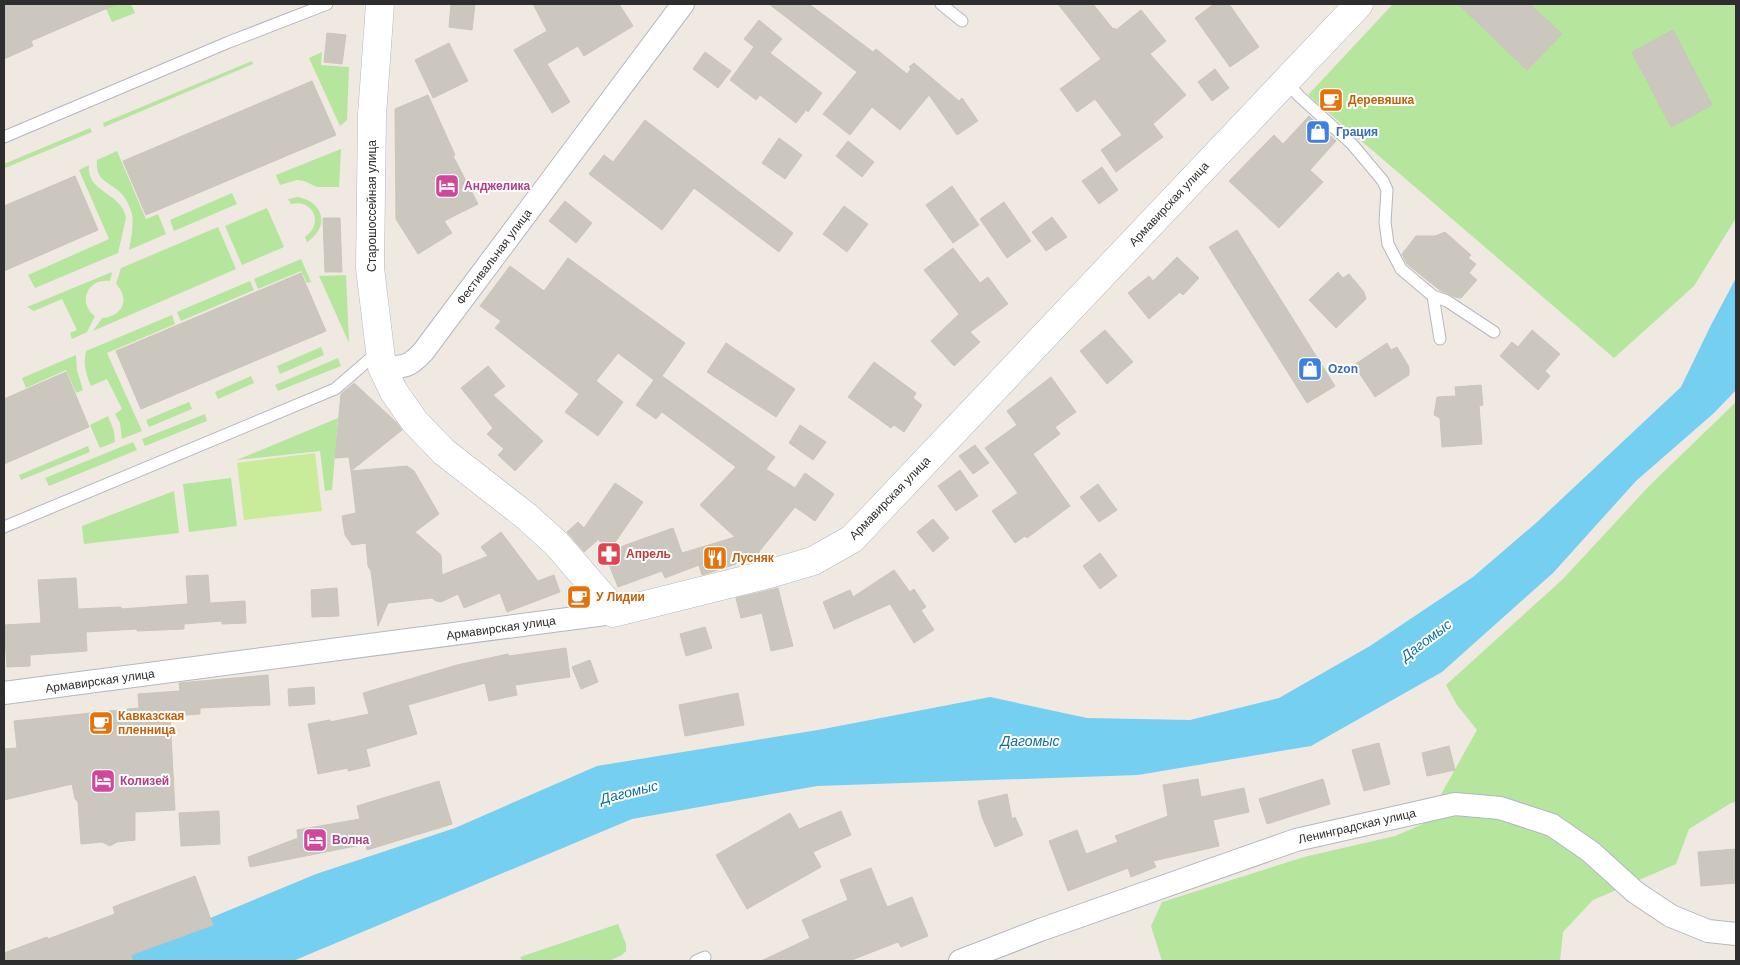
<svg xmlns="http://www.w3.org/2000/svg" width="1740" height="965" font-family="Helvetica,sans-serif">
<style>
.green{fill:#b6e59e}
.pitch{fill:#c9ec9a}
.water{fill:#75cff0}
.building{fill:#cbc7bf;stroke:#cbc5ba}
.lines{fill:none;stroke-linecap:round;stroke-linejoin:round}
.service-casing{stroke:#b4b7c1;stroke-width:13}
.minor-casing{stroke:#b4b7c1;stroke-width:24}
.tertiary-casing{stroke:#b4b7c1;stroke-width:29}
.service{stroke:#fff;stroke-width:11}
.minor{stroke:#fff;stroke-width:22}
.tertiary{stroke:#fff;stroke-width:28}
.labels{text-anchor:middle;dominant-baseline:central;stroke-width:4;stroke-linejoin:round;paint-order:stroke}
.food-label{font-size:12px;font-weight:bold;fill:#c56008;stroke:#fff;text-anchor:start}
.shop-label{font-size:12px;font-weight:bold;fill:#366cbe;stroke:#fff;text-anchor:start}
.hotel-label{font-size:12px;font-weight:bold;fill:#b23c85;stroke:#fff;text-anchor:start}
.street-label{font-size:12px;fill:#2e2e2e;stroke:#fff}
.health-label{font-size:12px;font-weight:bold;fill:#be3a42;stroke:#fff;text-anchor:start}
.water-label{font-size:14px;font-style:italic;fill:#0d6fa3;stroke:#fff}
</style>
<rect width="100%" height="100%" fill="#efe9e1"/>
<!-- green -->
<path class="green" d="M104 4H131L135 13 112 22Z
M1393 4H1736V218L1694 286 1614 358 1308 95Z
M322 52 321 65 349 67 347 120 340 126 309 58Z
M252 61 253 64 104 127 103 123Z
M90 128 92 132 5 168 4 164Z
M341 149 339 187H317L304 181 297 180 280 185 276 175Z
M117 151 146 219 158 214 166 234 129 250C131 239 134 225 132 214 130 207 126 198 121 193 109 181 95 182 97 160Z
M89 165C86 193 122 192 126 218L118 253 35 288 28 275 109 239 79 170Z
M232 193 237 204 174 231 170 220Z
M298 197C324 202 330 227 307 242L305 237C324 224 314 199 291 204L288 199Z
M267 208 284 247 242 265 225 226Z
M218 227 236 269 93 331 102 318C122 317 131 299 116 284L121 268Z
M301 259 311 282 307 283 301 271 258 289 254 279Z
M112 272 110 281C87 278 77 303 95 316L87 332 72 339 70 333 77 330 62 299 34 311 27 307Z
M346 275 349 343 319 276Z
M250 281 254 290 181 321 177 312Z
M172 315 175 324 107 353 142 431 122 439 120 423 115 414 122 409 107 379 91 386C86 374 83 364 86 351Z
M321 347 324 355 280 374 277 366Z
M76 355 77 370 83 390 76 393 66 370 26 388 22 378Z
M338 358 341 366 278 391 275 385Z
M251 376 254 383 218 399 215 392Z
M189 402 192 409 149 427 146 420Z
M1736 402V802L1731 803 1689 829 1676 864 1593 900 1563 932 1560 961H1162L1151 926 1162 902 1304 857 1395 836 1425 823 1477 730 1457 705 1446 685 1563 579 1650 485Z
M205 414 207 421 145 446 142 439Z
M108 416 114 431 115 442 100 448 90 425Z
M338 418 332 490 325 491 320 451 237 460Z
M133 442 137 450 49 486 45 478Z
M88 446 90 452 21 480 19 475Z
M231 478 237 526 189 532 183 484Z
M174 491 179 533 84 544 82 526Z
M618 924 626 944V951L622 955 609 961H522L520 957Z"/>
<!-- pitch -->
<path class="pitch" d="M315 453 322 511 244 520 237 463Z"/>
<!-- water -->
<path class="water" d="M1736 278V390L1714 413 1636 481 1553 573 1442 672 1311 746 1138 775 817 786 632 819 293 961H107L316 874 455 828 597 766 818 730 990 697 1087 718 1190 720 1279 698 1370 646 1473 577 1536 523 1681 387 1711 325Z"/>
<!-- building -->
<path class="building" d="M4 4H117L31 41 33 46 4 59Z
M451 4H475L472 30 449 27Z
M533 4H619L633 26 584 56 578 46 547 64 570 102 552 113 514 50 547 31Z
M769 4H809L873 52 876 49 907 74 911 69 909 67 914 63 959 101 962 98 978 121 957 135 929 95 900 130 872 107 850 135 823 114 857 72Z
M1058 4H1093L1113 29 1115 28 1116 30 1141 10 1166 41 1150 54 1186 95 1153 124 1163 137 1116 172 1101 150 1122 135 1095 99 1077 112 1060 89 1101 59Z
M1214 4H1229L1259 47 1230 67 1195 18Z
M1458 4H1530L1562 34 1527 70Z
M759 20 782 39 770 53 822 93 808 112 806 110 796 123 760 95 756 100 730 80 754 47 744 39Z
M1673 30 1712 105 1671 127 1632 52Z
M327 33 346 35 342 64 324 62Z
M449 43 468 81 433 98 415 60Z
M705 52 731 71 718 88 693 69Z
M1215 69 1229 88 1212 101 1198 82Z
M312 81 336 135 146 215 123 161Z
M428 95 455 155 453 156 478 204 444 221 452 233 418 254 396 219 395 109Z
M1309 116 1336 141 1310 170 1323 182 1279 228 1229 181 1274 135 1283 144Z
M645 120 793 233 779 252 694 188 662 230 589 174 604 155 613 162Z
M779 138 802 155 785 179 762 163Z
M848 141 874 162 862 177 836 156Z
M1102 167 1118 190 1099 204 1082 181Z
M75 176 98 230 4 271V206Z
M952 186 979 225 953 243 926 205Z
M565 201 592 223 576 243 549 221Z
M1004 202 1031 241 1007 258 980 219Z
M844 206 868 224 847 252 823 234Z
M1052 217 1067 237 1046 251 1032 232Z
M323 218H340L342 272H325Z
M1237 230 1335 386 1307 403 1209 247Z
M1445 232 1471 255 1468 258 1476 264 1469 273 1477 280 1461 298 1455 297 1441 291 1407 264 1402 254 1416 236H1435Z
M953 248 980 283 988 277 1008 304 970 332 980 342 954 366 931 341 959 314 924 270Z
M1177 257 1199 278 1183 295 1180 292 1149 319 1128 293 1149 276 1153 281Z
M568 258 685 343 662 376 775 457 766 469 795 488 805 473 834 494 815 521 795 507 754 558 702 575 699 565 665 578 662 571 618 587 599 539 584 552 567 532 578 522 584 528 615 483 643 502 609 551 673 528 682 553 735 537 700 505 736 467 662 412 656 419 636 405 654 380 618 353 596 381 623 402 598 436 565 412 579 394 495 328 501 321 480 306 510 266 544 291Z
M1338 272 1343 278 1349 274 1364 292 1366 299 1336 328 1309 300Z
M301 273 326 331 141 409 116 351Z
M1105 330 1133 362 1107 384 1080 351Z
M1532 330 1560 354 1545 371 1550 376 1538 390 1500 356 1512 342 1518 347Z
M726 343 795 389 776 417 707 372Z
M1387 343 1391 350 1397 347 1409 367V375L1375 397 1354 365Z
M874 362 916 393 913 398 922 405 904 432 894 425 891 428 848 397Z
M488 366 505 386 493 395 543 441 515 471 498 455 504 449 487 434 493 428 461 388Z
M66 372 89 427 4 464V399Z
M1051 377 1076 412 1055 427 1060 434 1033 454 1070 506 1027 538 1025 536 1015 543 992 511 1018 493 985 448 1017 425 1007 411Z
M354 383 397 423 402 430 351 471 349 457 335 458 341 394Z
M1481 385 1483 405 1479 406 1482 444 1442 447 1440 418 1434 415 1437 397 1456 396 1455 387Z
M800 425 826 442 813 460 789 443Z
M975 445 989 463 973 474 959 456Z
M407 466 414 471 439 514 415 532 441 555 442 575 488 556 481 547 501 532 538 581 554 575 560 592 507 612 500 593 464 608 458 594 441 602 436 601 432 598 388 603 378 626 371 571 368 566 366 543 352 545 345 535 342 516 356 513 351 471Z
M960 470 978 496 956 511 938 486Z
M1098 484 1117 510 1099 522 1080 497Z
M933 519 949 538 933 552 917 532Z
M1100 553 1117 576 1100 589 1083 566Z
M894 570 910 592 914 589 926 607 921 610 934 630 914 643 890 604 834 629 823 602 850 590 853 597Z
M208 575 210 603 245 601 246 623 222 624V621L184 624V629L137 631V629L86 632 87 651 30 655V666L7 667 4 625 41 623 38 580 76 578 78 609 121 607V609L188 604 186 576Z
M337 588 339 616 312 617 311 590Z
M778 588 793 646 771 651 762 613 741 618 736 598Z
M705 627 712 648 686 656 680 634Z
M566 648 570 677 515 685 517 695 489 701 485 683 408 705 417 734 366 749 370 766 348 771V768L318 774 308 724 330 720V722L369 714 363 693 457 665 508 654 509 656Z
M590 660 598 682 581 689 572 667Z
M268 675 270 705 200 708V714L170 716 175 810 135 812V840L117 842 110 846 102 842 81 844 78 802 75 799 72 784 4 800V749L17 748 14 721 139 708 138 694 180 691 179 683Z
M314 687 315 704 289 706 288 689Z
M738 693 744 725 685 736 679 705Z
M1379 743 1390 784 1364 791 1352 750Z
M1449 746 1455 770 1427 776 1422 753Z
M1198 779 1201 797 1244 788 1249 812 1213 820 1219 846 1153 861 1156 867 1131 877 1128 868 1068 891 1049 841 1077 830 1086 854 1118 842 1115 836 1168 816 1163 785Z
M1323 779 1330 804 1267 824 1259 799Z
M439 781 452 824 367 850 366 844 250 867 248 857 298 838 297 830 360 819 357 806Z
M1007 794 1012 819 1015 817 1023 835 995 847 982 817 978 801Z
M219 811 220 844 181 846 179 813Z
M841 811 851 835 813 852 821 867 747 909 716 855 790 813 799 829Z
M1736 849V883L1701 886 1698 852Z
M871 868 887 907 912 897 928 936 901 947 898 942 849 961H761L810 938 802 920 848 900 840 880Z
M195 876 213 925 131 955 133 961H4V953L47 937 48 939 115 914 113 907Z"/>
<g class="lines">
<defs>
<path id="service" d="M941 4 962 21
M1286 81 1299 96 1352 144 1383 181 1387 190 1385 222 1388 244 1401 269 1433 296 1447 301 1494 332
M4 137 229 42 327 4
M1433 296 1440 339
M4 527 335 389 378 352
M696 961 705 957"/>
<path id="minor" d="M382 367C404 367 408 368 423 352L683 4
M4 693 613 613
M960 961 1040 930 1296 840 1455 804 1500 808 1552 825 1591 852 1635 892 1671 916 1708 931 1736 934"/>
<path id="tertiary" d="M380 4 372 115 370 268 382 367 394 392 415 422 444 452 526 516 556 543 607 602 613 613 769 574 813 561 852 539 1359 4"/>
</defs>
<!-- service casing -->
<use href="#service" class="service-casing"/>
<!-- minor casing -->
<use href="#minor" class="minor-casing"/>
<!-- tertiary casing -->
<use href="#tertiary" class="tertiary-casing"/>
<!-- service -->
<use href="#service" class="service"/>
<!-- minor -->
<use href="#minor" class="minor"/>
<!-- tertiary -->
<use href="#tertiary" class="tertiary"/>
</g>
<!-- icons -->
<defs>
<symbol id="cafe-square" viewBox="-11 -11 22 22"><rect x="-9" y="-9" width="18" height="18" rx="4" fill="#e8710a" stroke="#fff"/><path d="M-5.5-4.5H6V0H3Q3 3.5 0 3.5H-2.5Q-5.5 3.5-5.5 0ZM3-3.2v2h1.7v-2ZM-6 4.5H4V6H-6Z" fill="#fff"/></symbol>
<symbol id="shop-square" viewBox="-11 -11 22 22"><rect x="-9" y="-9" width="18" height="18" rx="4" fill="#3f7fe0" stroke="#fff"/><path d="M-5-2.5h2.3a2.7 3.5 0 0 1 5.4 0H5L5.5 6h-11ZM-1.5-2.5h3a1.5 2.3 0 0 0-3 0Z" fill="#fff"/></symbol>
<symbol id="hotel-square" viewBox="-11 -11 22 22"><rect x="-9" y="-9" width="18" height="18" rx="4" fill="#d1479c" stroke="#fff"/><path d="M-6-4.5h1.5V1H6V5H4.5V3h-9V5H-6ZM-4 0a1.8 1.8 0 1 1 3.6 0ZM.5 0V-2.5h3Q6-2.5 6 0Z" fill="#fff"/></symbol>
<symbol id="pharmacy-square" viewBox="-11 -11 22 22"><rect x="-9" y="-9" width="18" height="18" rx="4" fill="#e0444e" stroke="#fff"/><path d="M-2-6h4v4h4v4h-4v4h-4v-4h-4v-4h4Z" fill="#fff"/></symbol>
<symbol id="restaurant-square" viewBox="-11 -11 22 22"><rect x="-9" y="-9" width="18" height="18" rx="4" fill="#e8710a" stroke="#fff"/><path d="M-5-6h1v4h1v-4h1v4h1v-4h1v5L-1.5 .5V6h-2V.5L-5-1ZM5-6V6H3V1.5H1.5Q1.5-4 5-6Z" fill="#fff"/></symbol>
</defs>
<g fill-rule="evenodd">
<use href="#cafe-square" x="1317" y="86" width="28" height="28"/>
<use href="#shop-square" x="1304" y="118" width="28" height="28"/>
<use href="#hotel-square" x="433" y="172" width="28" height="28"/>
<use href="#shop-square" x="1296" y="355" width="28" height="28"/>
<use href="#pharmacy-square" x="595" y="540" width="28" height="28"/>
<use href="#restaurant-square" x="701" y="544" width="28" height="28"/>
<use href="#cafe-square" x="565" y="583" width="28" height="28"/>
<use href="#cafe-square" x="87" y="709" width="28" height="28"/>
<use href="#hotel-square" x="89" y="767" width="28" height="28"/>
<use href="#hotel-square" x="301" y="826" width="28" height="28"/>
</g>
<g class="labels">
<!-- food labels -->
<g class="food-label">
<text x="1348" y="100">Деревяшка</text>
<text x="732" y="558">Лусняк</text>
<text x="596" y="597">У Лидии</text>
<text x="118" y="716">Кавказская<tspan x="118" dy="14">пленница</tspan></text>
</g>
<!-- shop labels -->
<g class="shop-label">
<text x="1336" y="132">Грация</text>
<text x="1328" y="369">Ozon</text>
</g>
<!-- hotel labels -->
<g class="hotel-label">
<text x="464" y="186">Анджелика</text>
<text x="120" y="781">Колизей</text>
<text x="332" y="840">Волна</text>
</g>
<!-- street labels -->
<g class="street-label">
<text transform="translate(1169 204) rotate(-47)">Армавирская улица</text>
<text transform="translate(372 206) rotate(-90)">Старошоссейная улица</text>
<text transform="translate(494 257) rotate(-53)">Фестивальная улица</text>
<text transform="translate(890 498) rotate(-46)">Армавирская улица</text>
<text transform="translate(501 628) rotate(-8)">Армавирская улица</text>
<text transform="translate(100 681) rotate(-8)">Армавирская улица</text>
<text transform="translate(1357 826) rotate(-13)">Ленинградская улица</text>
</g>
<!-- health labels -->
<g class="health-label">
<text x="626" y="554">Апрель</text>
</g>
<!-- water labels -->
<g class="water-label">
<text transform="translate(1426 640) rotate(-37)">Дагомыс</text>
<text x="1030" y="741">Дагомыс</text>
<text transform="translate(629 792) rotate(-14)">Дагомыс</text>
</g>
</g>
<!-- border -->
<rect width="1740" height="965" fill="none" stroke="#2e2e2e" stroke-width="10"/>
</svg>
